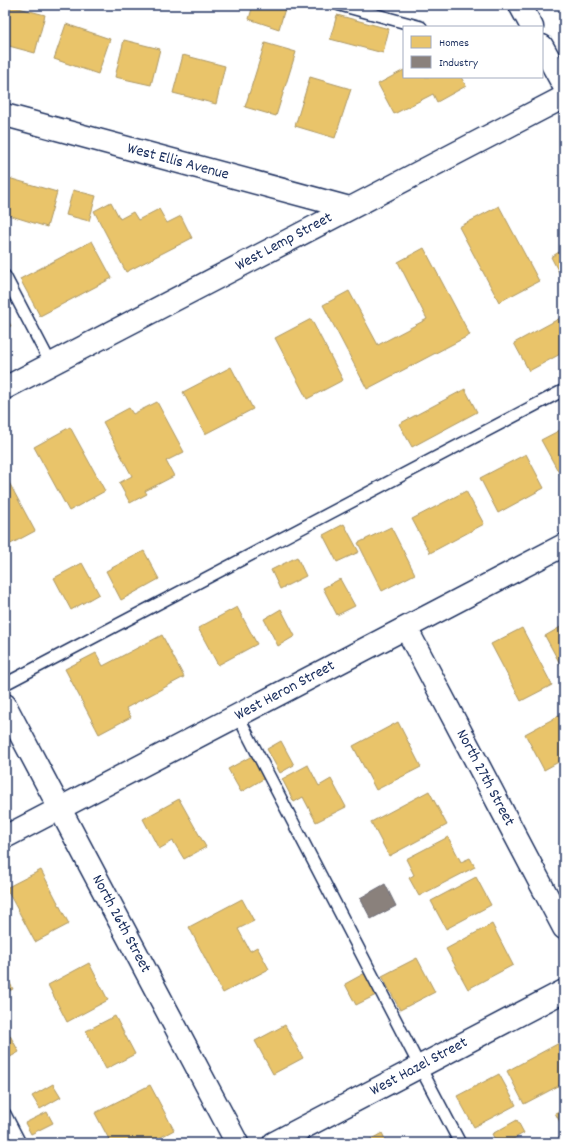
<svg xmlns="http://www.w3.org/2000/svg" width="569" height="1148" font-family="Dekko,sans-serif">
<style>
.homes{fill:#e9c46a;stroke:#ab9766}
.industry{fill:#8a817c;stroke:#696873}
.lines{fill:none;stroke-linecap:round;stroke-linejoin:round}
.service-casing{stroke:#1b2f5e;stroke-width:14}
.minor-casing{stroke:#1b2f5e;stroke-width:25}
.tertiary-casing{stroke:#1b2f5e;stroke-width:25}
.service{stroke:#fff;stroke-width:11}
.minor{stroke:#fff;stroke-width:22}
.tertiary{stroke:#fff;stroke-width:22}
.labels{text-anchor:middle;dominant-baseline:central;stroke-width:4;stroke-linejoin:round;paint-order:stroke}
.street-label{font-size:16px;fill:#1b2f5e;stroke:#fff}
</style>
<rect width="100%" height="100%" fill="#fff"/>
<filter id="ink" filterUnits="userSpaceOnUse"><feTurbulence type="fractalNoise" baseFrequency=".025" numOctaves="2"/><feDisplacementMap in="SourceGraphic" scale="8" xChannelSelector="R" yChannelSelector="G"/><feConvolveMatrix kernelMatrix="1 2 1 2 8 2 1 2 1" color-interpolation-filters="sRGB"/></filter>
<g filter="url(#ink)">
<!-- homes -->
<path class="homes" d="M253 5H286L279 29 249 19Z
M11 6 45 15 35 53 5 45V29Z
M337 15 389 29 383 53 330 39Z
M66 24 110 39 98 74 54 59Z
M124 40 160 49 151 85 115 77Z
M265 43 296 52 276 116 245 107Z
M183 55 225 66 216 104 173 93Z
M404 70V77H461L466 86 437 102 433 94 394 114 378 84Z
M310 77 351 89 335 138 295 126Z
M5 177 57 192 47 227 5 214Z
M73 190 96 196 89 221 66 215Z
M111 202 120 219 133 212 138 220 159 209 167 223 181 216 192 238 126 272 94 211Z
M499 206 539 281 499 302 459 227Z
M92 241 112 278 40 316 20 279Z
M424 248 470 335 367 389 323 305 349 291 378 345 427 319 398 262Z
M564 249V282L551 257Z
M5 314 11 326 5 329Z
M564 316V352L529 371 514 343Z
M311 319 343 380 307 399 275 338Z
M231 367 253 409 205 434 183 392Z
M465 389 477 412 412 447 399 424Z
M157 402 184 452 166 461 174 476 145 491 147 494 130 503 119 483 132 476 103 422 129 408 133 414Z
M70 427 105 491 69 511 34 447Z
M564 428V480H563L541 440Z
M526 454 544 488 498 513 480 478Z
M5 475 35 531 5 547Z
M466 491 484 524 430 553 412 519Z
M344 524 359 552 337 562 323 535Z
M391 527 415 574 382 591 358 543Z
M144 551 159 579 121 600 106 571Z
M297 557 306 576 280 589 271 570Z
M82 563 99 594 71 610 54 578Z
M340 579 355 606 337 615 323 588Z
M237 607 257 644 218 665 198 628Z
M281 609 295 636 278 646 264 619Z
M564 625V671L545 636Z
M522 628 552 685 521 701 491 644Z
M162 635 184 677 126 708 131 717 99 734 65 669 96 653 103 666Z
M564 713V759L544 770 525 734Z
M398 722 421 767 376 790 353 746Z
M281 741 294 765 280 773 267 749Z
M252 756 265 778 241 792 228 769Z
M308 765 319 786 331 779 346 807 316 822 303 797 294 802 282 779Z
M429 791 447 825 389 856 371 822Z
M179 799 206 847 184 859 173 841 159 849 143 819Z
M448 837 461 862 470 858 475 867 419 896 409 878 414 875 406 859Z
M41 870 69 924 35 942 6 888Z
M476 877 491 905 446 929 431 901Z
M242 899 254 921 238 929 250 951 257 947 269 969 223 993 189 927Z
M492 924 513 965 468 989 446 949Z
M417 958 435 992 400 1010 382 976Z
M89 963 108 1000 67 1022 48 985Z
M367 972 378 994 356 1005 345 984Z
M5 974 13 989 5 993Z
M115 1016 135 1054 106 1069 86 1031Z
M285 1025 303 1058 273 1074 255 1041Z
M6 1028 19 1052 5 1060V1029Z
M563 1041 564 1083 524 1104 507 1071Z
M499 1074 516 1105 474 1127 457 1096Z
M53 1084 61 1097 40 1109 32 1096Z
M150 1085 174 1130 150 1143H111L95 1113Z
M564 1109V1129L555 1113Z
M47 1112 53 1123 31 1134 25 1123Z
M517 1120 524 1133 506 1143H497L492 1134Z
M382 1133 387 1143H364Z"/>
<!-- industry -->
<path class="industry" d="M385 884 396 906 371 919 360 898Z"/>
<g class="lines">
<defs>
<path id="service" d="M340 5 421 27
M5 276 51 364
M5 684 564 390
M238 716 420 1067 460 1143
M5 1114 20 1143"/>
<path id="minor" d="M5 115 350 208
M5 388 564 97
M406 628 564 928
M5 705 237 1143
M5 837 564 545
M274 1143 564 991"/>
<path id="tertiary" d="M520 5 532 27
M542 46 564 86"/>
</defs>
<!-- service casing -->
<use href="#service" class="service-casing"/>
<!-- minor casing -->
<use href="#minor" class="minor-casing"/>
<!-- tertiary casing -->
<use href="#tertiary" class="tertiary-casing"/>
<!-- service -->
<use href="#service" class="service"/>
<!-- minor -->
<use href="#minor" class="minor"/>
<!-- tertiary -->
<use href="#tertiary" class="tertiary"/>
</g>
</g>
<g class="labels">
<!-- street labels -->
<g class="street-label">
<text transform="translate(178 162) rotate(15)">West Ellis Avenue</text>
<text transform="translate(284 242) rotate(-28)">West Lemp Street</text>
<text transform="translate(285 691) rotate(-28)">West Heron Street</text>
<text transform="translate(485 778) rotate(62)">North 27th Street</text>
<text transform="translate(121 924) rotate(62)">North 26th Street</text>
<text transform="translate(419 1067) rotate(-28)">West Hazel Street</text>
</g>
</g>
<!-- margin -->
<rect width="569" height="1148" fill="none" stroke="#fff" stroke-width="20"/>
<rect x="10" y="10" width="549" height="1128" fill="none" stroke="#1b2f5e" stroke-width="1.5" filter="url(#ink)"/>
<!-- legend -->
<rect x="403" y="26" width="140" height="52" fill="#ffffff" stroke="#a4acbf"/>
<rect x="411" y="36" width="20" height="12" fill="#e9c46a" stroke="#a4acbf"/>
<text x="439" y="46" font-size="12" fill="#1b2f5e">Homes</text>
<rect x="411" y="56" width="20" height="12" fill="#8a817c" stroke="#a4acbf"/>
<text x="439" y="66" font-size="12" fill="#1b2f5e">Industry</text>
</svg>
